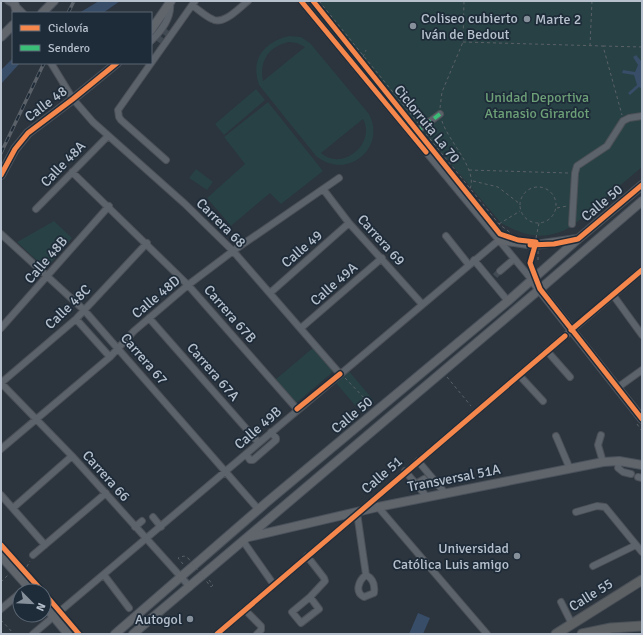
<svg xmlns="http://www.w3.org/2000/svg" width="643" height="635" font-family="Signika,sans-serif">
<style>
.green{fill:#284144;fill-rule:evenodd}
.water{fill:#374d68}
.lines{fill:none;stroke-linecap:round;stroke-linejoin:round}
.minor-tunnel{stroke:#414953;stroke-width:6;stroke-dasharray:6 3;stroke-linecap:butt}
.minor-casing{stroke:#4b5057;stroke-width:8}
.major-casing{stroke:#4a515a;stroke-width:10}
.highway-casing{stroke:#495058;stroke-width:11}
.path{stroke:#5a6167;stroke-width:1;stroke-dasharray:3 3;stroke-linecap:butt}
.minor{stroke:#5d636b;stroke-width:6}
.major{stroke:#60656c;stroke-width:8}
.highway{stroke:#5e6164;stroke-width:9}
.rail-casing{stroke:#5b6168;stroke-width:3.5}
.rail{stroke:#1e2b39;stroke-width:2;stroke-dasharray:6;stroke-linecap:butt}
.path-bridge{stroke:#5a6167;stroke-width:1;stroke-dasharray:3 3;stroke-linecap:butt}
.quiet{stroke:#3abd76;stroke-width:4;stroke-dasharray:8 4;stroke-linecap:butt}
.cycleway-casing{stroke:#1e2b39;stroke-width:8}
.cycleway{stroke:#f5874c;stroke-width:5}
.poi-dot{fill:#86909b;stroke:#1e2b39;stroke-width:1.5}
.labels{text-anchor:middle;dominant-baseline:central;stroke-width:3.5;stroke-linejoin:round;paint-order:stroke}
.poi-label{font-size:14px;fill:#b7c1cd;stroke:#1e2b39;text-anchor:start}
.park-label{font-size:14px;fill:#6da077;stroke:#1e2b39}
.street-label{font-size:14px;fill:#b7c1cd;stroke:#1e2b39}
</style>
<rect width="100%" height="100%" fill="#2c343d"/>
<!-- green -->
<path class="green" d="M313 1H642V167L571 227C545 241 525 237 501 223Z
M289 36 301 37 310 43 369 114C387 148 347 181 316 156L259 85C250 59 264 42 289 36ZM289 42 297 43 305 47 263 81C259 61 269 46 289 42ZM363 119C376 143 343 172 321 153Z
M256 89 265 100 224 135 215 124Z
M268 102 323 171 281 204 270 193 231 226 207 198 245 164 224 137Z
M196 169 213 182 207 190 189 178Z
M54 221 72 238 46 269 17 242Z
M314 347 334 371 295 404 275 380Z
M348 370 374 401 361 412 335 382Z"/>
<!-- water -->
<path class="water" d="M99 1H120L103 13H79Z
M636 55 642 62V89L639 87 630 95 628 93 637 85 634 75 622 73 623 70 635 72 638 65 633 57Z
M13 58V63H20L1 84V70Z
M418 613 430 618 423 634H409Z"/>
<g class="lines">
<!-- minor-tunnel -->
<path class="minor-tunnel" d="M164 31 168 34
M158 38 162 41
M495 276 500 271"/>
<defs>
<path id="minor" d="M8 1 15 5 23 13
M301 1 532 280
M193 6C199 10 205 16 212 19 223 26 239 8 248 1
M151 41C161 31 172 18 170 3
M51 63 73 99 93 122 185 204 233 251 340 374
M412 135 440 114
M166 160 121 120 119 117 118 110 195 1
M72 172 188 285 297 409
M323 189 349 223 422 304
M36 209 108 136
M572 224 575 173 577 166 607 146 623 121 629 118 642 116
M1 234 84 310 259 510
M446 236 469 265
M474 260 508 301
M500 271 514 259
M270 293 349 223
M613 295 642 335
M149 318 258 442
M76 319 110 357
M1 328 109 206
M301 328 382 258
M547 351 570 377
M519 375 543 401
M1 383 72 456 190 587
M1 383 76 319 147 243
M617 388 642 370
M601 435 598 445 603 462
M556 436 570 469
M1 449 110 357 134 331 188 285 233 251 339 178
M246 454 250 460H253L276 440V438L271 432
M418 461 445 493
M619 461 618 468 623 472 631 474
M405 471 427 497
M638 477 642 478
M416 484 424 479
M1 495 45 545
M378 507 487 634
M13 508 72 456
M576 512 597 506 605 507 642 552
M357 513 366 575C374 579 375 586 374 593L364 597C354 592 359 580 366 575
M153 517 161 527
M135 527 142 521
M243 541 274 585
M33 555 106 493
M307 556 324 578 325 581 310 597 292 612 301 623 319 609 310 597
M593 566 636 545
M104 575 129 608
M561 602 572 624
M1 609 20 593
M245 610 261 626V630L257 634
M33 634 499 240
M217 634 642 270"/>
<path id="major" d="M15 5 17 13
M42 13 54 1
M151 30 171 1
M1 37 13 25
M1 175 15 149 28 133 73 99 117 63
M499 240 535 245 577 239
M532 280 642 419
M249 537 378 507 603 462 619 461 642 465
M1 556 32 591
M44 605 68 634
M115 634 267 502 508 301 578 239 642 185
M133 634 540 289 642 201"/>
<path id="highway" d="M556 634 642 580
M582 634 611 628 642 626"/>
</defs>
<!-- minor casing -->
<use href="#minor" class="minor-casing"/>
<!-- major casing -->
<use href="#major" class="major-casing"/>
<!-- highway casing -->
<use href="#highway" class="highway-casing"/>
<!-- path -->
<path class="path" d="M319 1 418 123
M463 42 603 46 622 115
M590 46 592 1
M603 46 642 47
M363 57 366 50
M440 108 442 92 463 42 464 1
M442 121C448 141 478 169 470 189
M426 134 499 224 512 234
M469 170 568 173
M473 181 498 187 520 204
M520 205a18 18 0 1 1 36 0a18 18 0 1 1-36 0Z
M557 208 567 206
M499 224 520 211
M536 238 539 223
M538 251V261
M447 377 471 406
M345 378 372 406
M637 424 642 431
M183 564 178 558 184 556 188 558
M24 572 30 561
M209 580 213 585 211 587
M1 582 8 575
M1 620 14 634"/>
<!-- minor -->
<use href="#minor" class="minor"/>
<!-- major -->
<use href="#major" class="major"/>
<!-- highway -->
<use href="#highway" class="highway"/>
<defs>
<path id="rail" d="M68 13 74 1
M1 153 44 63"/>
</defs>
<!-- rail casing -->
<use href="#rail" class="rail-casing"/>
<!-- rail -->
<use href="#rail" class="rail"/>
<!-- path-bridge -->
<path class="path-bridge" d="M188 558 211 587"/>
<!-- quiet -->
<path class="quiet" d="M415 133 440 114"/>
<defs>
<path id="cycleway" d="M301 1 426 152
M313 1 500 234 518 240 536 242 530 263 540 289 642 419
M1 175 15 149 28 133 73 99 117 63
M530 245 554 244 578 239 642 185
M571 330 642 270
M297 409 340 374
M1 545 42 591
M44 593 79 634
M217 634 565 336"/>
</defs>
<!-- cycleway casing -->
<use href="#cycleway" class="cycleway-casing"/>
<!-- cycleway -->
<use href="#cycleway" class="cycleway"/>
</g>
<!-- markers -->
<g class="poi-dot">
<circle cx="527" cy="19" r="4"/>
<circle cx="413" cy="26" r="4"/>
<circle cx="517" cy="556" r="4"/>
<circle cx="190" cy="619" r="4"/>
</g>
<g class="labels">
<!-- poi labels -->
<g class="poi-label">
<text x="421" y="18">Coliseo cubierto<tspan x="421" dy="16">Iván de Bedout</tspan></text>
<text x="535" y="19">Marte 2</text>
<text x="509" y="548" text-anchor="end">Universidad<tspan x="509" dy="16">Católica Luis amigo</tspan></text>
<text x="182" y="619" text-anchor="end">Autogol</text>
</g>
<!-- park labels -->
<g class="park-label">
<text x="537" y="97">Unidad Deportiva<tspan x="537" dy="16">Atanasio Girardot</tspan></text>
</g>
<!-- street labels -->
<g class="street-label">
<text transform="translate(46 104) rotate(-37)">Calle 48</text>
<text transform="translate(427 124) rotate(51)">Ciclorruta La 70</text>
<text transform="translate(63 164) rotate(-46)">Calle 48A</text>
<text transform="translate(602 203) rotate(-40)">Calle 50</text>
<text transform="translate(221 223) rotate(45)">Carrera 68</text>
<text transform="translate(381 240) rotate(48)">Carrera 69</text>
<text transform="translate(302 249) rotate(-41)">Calle 49</text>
<text transform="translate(46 260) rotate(-49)">Calle 48B</text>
<text transform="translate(334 284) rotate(-41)">Calle 49A</text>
<text transform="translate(156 297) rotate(-40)">Calle 48D</text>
<text transform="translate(68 307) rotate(-44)">Calle 48C</text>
<text transform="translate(230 314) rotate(49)">Carrera 67B</text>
<text transform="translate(144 359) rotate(49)">Carrera 67</text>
<text transform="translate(213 372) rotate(49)">Carrera 67A</text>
<text transform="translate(352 415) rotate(-40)">Calle 50</text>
<text transform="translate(258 428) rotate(-41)">Calle 49B</text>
<text transform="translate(382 475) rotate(-41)">Calle 51</text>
<text transform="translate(106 476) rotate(48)">Carrera 66</text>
<text transform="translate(454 478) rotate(-11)">Transversal 51A</text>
<text transform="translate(591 595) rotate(-32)">Calle 55</text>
</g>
</g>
<!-- border -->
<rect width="643" height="635" fill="none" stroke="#b7c1cd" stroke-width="4"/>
<!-- legend -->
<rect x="12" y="12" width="140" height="52" fill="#1e2b39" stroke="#5b6774"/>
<rect x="20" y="25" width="20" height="6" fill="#f5874c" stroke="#5b6774"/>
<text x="48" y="32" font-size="12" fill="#b7c1cd">Ciclovía</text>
<rect x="20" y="45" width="20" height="6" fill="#3abd76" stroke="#5b6774"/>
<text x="48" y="52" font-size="12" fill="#b7c1cd">Sendero</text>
<!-- north arrow -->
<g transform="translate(32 603) rotate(114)"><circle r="19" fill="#1e2b39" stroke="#5b6774"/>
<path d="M0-3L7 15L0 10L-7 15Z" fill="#86909b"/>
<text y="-6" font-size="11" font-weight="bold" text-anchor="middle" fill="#b7c1cd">N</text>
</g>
</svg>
